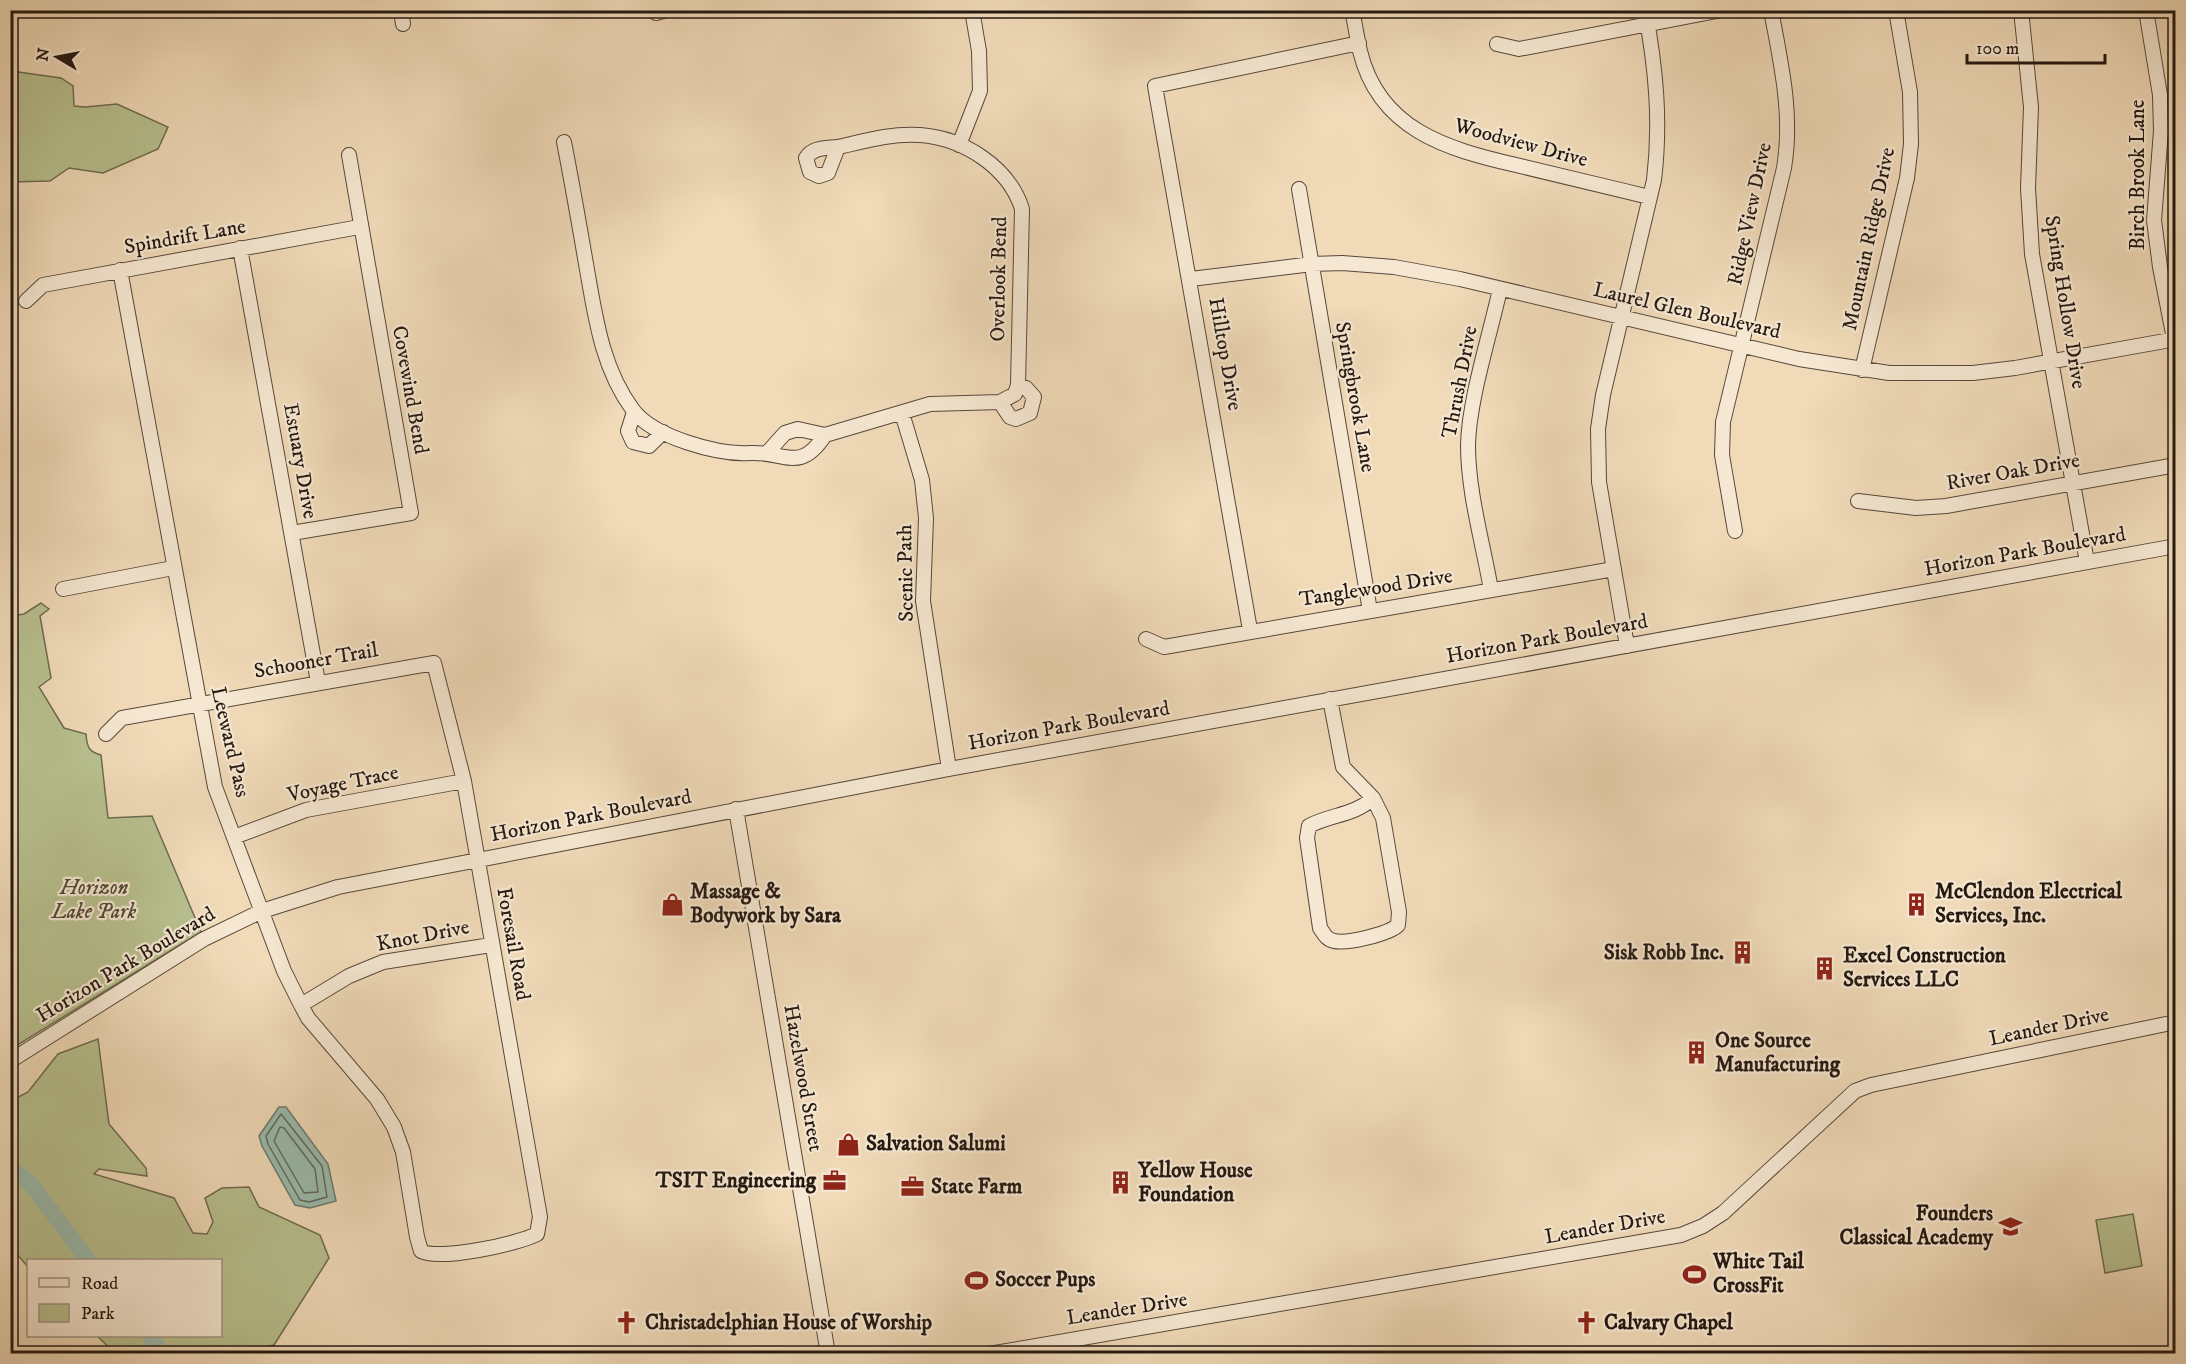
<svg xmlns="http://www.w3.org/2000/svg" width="2186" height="1364" font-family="'IM FELL DW Pica',serif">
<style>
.green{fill:#b8c08f;stroke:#6e6c50;stroke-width:1.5}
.water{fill:#9abbad;stroke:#6b7a6f;stroke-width:1.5}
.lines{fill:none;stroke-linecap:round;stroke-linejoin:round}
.shore{stroke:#5f6a5f;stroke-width:1.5}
.river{stroke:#9abbad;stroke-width:16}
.minor-casing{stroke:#57483b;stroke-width:16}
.minor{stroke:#f5e7d1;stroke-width:14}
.labels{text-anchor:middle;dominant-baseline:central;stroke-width:4.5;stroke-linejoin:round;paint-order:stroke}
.street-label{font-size:21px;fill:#241811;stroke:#f5e7d1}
.park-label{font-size:21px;font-style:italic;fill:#504a37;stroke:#f5e7d1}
.poi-label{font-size:21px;font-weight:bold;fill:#241811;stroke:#f5e7d1;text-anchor:start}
</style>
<rect width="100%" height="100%" fill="#f0dab8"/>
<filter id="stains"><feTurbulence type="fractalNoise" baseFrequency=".00333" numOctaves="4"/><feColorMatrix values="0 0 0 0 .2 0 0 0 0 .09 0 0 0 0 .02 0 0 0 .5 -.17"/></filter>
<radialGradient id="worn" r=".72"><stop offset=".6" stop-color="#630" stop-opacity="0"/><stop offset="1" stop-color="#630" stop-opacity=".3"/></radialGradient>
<!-- green -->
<path class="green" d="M11 71 61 78 73 86 74 106 85 107 117 104 168 127 158 149 103 173 69 168 50 181 11 182Z
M41 603 49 609 40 616 51 678 39 687 64 728 86 734C87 747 89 752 101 755L108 818 152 816 201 932 11 1049V616L24 614Z
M98 1039 109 1124 146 1168 147 1176 99 1169 94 1174 174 1198 193 1233 207 1234 213 1222 205 1198 222 1188 249 1187 259 1207 320 1235 329 1258 274 1345 233 1353H115L97 1336H220V1260H28V1267L11 1247V1101L28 1092 58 1054Z
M2133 1214 2142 1266 2105 1273 2096 1220Z"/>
<!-- water -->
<path class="water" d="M279 1107H286L328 1164 336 1201 310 1208 295 1205 262 1146 259 1136Z"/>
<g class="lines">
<!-- shore -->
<path class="shore" d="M281 1114 322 1166 327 1197 309 1202 300 1200 268 1144 266 1136Z
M280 1127 284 1128 315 1169 318 1192 304 1193 274 1141Z"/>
<!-- river -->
<path class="river" d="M10 1168 30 1183 88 1260
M150 1336 157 1345 159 1354"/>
<defs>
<path id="minor" d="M401 10 403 24
M1352 10C1355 24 1357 38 1360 51 1379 130 1447 149 1516 165 1561 176 1605 186 1649 197
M2021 10 2031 107 2028 188 2032 254 2087 562
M2146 10 2160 95 2161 131 2154 220 2160 267 2174 339
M656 13 667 10
M1497 44 1519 49 1722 10
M564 142C572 183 579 223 586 264 595 314 601 367 633 410 653 437 718 455 750 453 785 451 800 474 825 435
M959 145 980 91 979 51 972 10
M1299 189 1370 611
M240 248 318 682
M1191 279 1312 264 1342 263 1394 267 1460 279 1799 359 1889 373H1973L2015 368 2176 339
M26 301 43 285 359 227
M1862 370 1907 178 1911 144 1910 92 1896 10
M1000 402 1010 417 1016 419 1030 413 1034 397 1026 388 1018 385
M634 412 628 431 633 442 649 446 663 432
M902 413 922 480 926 518 923 601 949 769
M768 452 785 433 798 429 825 435 930 404 1000 402 1015 394 1018 385 1022 209C1009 167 963 138 920 135 894 133 868 140 843 146 830 149 814 145 806 158L810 172 819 176 828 173 838 147
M1858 501 1916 508 1946 506 2176 465
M1735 531 1722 455 1723 422 1784 168C1793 114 1781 64 1771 10
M292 533 411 513 349 155
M63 589 173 568
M1491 590C1483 543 1468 493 1468 445 1469 399 1490 335 1500 289
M1250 630 1155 86 1359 43
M1146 639 1164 647 1614 569
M1627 646 1599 482 1598 429 1603 395 1654 180C1661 122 1656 68 1645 10
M1330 699 1343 767 1373 798C1354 816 1331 814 1309 826L1307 838 1320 928C1324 934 1326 939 1334 941 1347 944 1389 934 1398 925L1399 912 1383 818 1373 798
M106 734 122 718 434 663 464 781 540 1217 537 1234C518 1244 439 1261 421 1251L417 1237 403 1152 394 1127 377 1099 308 1018 301 1005 284 971 215 787 120 270
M736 809 828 1354
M234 837 306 810 464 781
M301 1005 349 976 383 962 491 945
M10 1061 204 939 262 911 338 887 949 769 2176 546
M989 1354 1681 1235 1703 1226 1723 1213 1855 1091 1871 1085 2176 1022"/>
</defs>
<!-- minor casing -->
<use href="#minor" class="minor-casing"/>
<!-- minor -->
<use href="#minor" class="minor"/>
</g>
<!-- icons -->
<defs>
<symbol id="shop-bare" viewBox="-9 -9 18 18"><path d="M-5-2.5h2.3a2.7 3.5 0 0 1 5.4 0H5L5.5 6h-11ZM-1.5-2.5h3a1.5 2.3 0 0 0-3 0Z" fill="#8f2418" stroke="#f5e7d1" stroke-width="2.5" paint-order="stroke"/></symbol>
<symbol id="building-bare" viewBox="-9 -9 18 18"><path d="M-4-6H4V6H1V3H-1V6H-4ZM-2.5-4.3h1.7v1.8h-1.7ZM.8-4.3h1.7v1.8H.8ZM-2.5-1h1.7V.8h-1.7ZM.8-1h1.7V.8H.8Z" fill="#8f2418" stroke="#f5e7d1" stroke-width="2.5" paint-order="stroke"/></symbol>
<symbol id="office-bare" viewBox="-9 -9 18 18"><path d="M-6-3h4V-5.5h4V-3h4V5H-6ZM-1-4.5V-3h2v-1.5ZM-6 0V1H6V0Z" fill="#8f2418" stroke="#f5e7d1" stroke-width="2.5" paint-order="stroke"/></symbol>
<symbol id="school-bare" viewBox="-9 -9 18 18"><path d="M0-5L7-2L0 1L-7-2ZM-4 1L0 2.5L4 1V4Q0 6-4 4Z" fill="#8f2418" stroke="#f5e7d1" stroke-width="2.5" paint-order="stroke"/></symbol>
<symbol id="stadium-bare" viewBox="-9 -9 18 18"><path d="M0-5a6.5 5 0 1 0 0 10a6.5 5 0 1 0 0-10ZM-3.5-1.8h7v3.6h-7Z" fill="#8f2418" stroke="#f5e7d1" stroke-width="2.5" paint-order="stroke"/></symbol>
<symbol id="church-bare" viewBox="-9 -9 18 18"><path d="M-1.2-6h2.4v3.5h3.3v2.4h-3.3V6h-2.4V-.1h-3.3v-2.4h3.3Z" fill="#8f2418" stroke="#f5e7d1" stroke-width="2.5" paint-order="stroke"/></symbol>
</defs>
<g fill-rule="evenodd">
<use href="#shop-bare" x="656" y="888" width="33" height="33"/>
<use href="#building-bare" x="1900" y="888" width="33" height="33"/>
<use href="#building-bare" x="1726" y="936" width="33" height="33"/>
<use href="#building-bare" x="1808" y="952" width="33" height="33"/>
<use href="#building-bare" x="1680" y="1036" width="33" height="33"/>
<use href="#shop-bare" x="832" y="1128" width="33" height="33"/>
<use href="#office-bare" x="818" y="1164" width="33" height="33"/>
<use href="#building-bare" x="1104" y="1166" width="33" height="33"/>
<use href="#office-bare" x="896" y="1170" width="33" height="33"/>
<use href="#school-bare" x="1994" y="1210" width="33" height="33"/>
<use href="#stadium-bare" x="1678" y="1258" width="33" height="33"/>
<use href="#stadium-bare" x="960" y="1264" width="33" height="33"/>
<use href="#church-bare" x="610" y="1306" width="33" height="33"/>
<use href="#church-bare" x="1570" y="1306" width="33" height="33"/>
</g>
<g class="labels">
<!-- street labels -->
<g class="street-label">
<text transform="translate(1521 143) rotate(15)">Woodview Drive</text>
<text transform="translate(2138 175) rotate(-90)">Birch Brook Lane</text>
<text transform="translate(1750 214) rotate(-78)">Ridge View Drive</text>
<text transform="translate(185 237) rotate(-10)">Spindrift Lane</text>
<text transform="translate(1869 239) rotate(-78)">Mountain Ridge Drive</text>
<text transform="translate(999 279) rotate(-89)">Overlook Bend</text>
<text transform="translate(2065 302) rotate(81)">Spring Hollow Drive</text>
<text transform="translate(1687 311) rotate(13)">Laurel Glen Boulevard</text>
<text transform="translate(1225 354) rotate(80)">Hilltop Drive</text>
<text transform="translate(1460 382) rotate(-79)">Thrush Drive</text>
<text transform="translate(410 390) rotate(80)">Covewind Bend</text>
<text transform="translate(1355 397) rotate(80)">Springbrook Lane</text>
<text transform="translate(300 461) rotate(80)">Estuary Drive</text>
<text transform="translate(2013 472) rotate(-10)">River Oak Drive</text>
<text transform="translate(2025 552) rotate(-10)">Horizon Park Boulevard</text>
<text transform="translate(906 573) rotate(-91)">Scenic Path</text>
<text transform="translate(1376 588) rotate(-9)">Tanglewood Drive</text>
<text transform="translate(1547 639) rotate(-10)">Horizon Park Boulevard</text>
<text transform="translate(316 661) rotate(-10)">Schooner Trail</text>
<text transform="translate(1069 726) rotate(-10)">Horizon Park Boulevard</text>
<text transform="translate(230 742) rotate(77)">Leeward Pass</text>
<text transform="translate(343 784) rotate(-12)">Voyage Trace</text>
<text transform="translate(591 816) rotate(-11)">Horizon Park Boulevard</text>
<text transform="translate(423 936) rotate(-11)">Knot Drive</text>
<text transform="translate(513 944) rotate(80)">Foresail Road</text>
<text transform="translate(126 965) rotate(-31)">Horizon Park Boulevard</text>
<text transform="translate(2049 1027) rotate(-12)">Leander Drive</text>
<text transform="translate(803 1078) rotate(80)">Hazelwood Street</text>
<text transform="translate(1605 1227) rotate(-10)">Leander Drive</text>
<text transform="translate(1127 1309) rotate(-9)">Leander Drive</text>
</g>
<!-- park labels -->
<g class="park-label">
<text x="94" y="888">Horizon<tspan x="94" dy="24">Lake Park</tspan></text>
</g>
<!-- poi labels -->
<g class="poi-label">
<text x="690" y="892">Massage &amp;<tspan x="690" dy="24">Bodywork by Sara</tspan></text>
<text x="1935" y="892">McClendon Electrical<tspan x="1935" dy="24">Services, Inc.</tspan></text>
<text x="1724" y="953" text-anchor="end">Sisk Robb Inc.</text>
<text x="1843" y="956">Excel Construction<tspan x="1843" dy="24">Services LLC</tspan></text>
<text x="1715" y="1041">One Source<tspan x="1715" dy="24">Manufacturing</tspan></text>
<text x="866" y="1144">Salvation Salumi</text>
<text x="1138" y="1171">Yellow House<tspan x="1138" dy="24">Foundation</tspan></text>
<text x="816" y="1181" text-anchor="end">TSIT Engineering</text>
<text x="931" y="1187">State Farm</text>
<text x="1993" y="1214" text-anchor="end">Founders<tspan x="1993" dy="24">Classical Academy</tspan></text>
<text x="1713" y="1262">White Tail<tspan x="1713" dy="24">CrossFit</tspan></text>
<text x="995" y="1280">Soccer Pups</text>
<text x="645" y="1323">Christadelphian House of Worship</text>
<text x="1604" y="1323">Calvary Chapel</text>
</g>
</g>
<!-- margin -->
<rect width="2186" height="1364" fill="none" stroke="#f0dab8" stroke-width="36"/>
<rect x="12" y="12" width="2162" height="1340" fill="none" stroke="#241811" stroke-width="3"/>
<rect x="18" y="18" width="2150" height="1328" fill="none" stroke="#241811" stroke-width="1.5"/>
<!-- legend -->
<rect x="27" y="1259" width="195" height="78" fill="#f5e7d1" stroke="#a19484" stroke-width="1.5"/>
<rect x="39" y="1278" width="30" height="9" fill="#f5e7d1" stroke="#a19484" stroke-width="1.5"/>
<text x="81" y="1289" font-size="18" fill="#241811">Road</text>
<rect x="39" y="1304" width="30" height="18" fill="#b8c08f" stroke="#a19484" stroke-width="1.5"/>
<text x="81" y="1319" font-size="18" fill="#241811">Park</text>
<!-- north arrow -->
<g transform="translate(57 57) rotate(280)" stroke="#f5e7d1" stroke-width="4.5" paint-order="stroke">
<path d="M0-4.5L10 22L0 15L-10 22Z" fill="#241811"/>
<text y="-9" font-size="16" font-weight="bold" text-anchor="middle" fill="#241811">N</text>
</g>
<!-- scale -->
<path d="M1967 54v9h138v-9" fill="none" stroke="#241811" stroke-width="3"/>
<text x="1976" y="54" font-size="18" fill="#241811" stroke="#f5e7d1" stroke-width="4.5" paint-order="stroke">100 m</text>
<rect width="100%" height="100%" filter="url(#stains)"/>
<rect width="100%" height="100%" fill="url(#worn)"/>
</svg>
